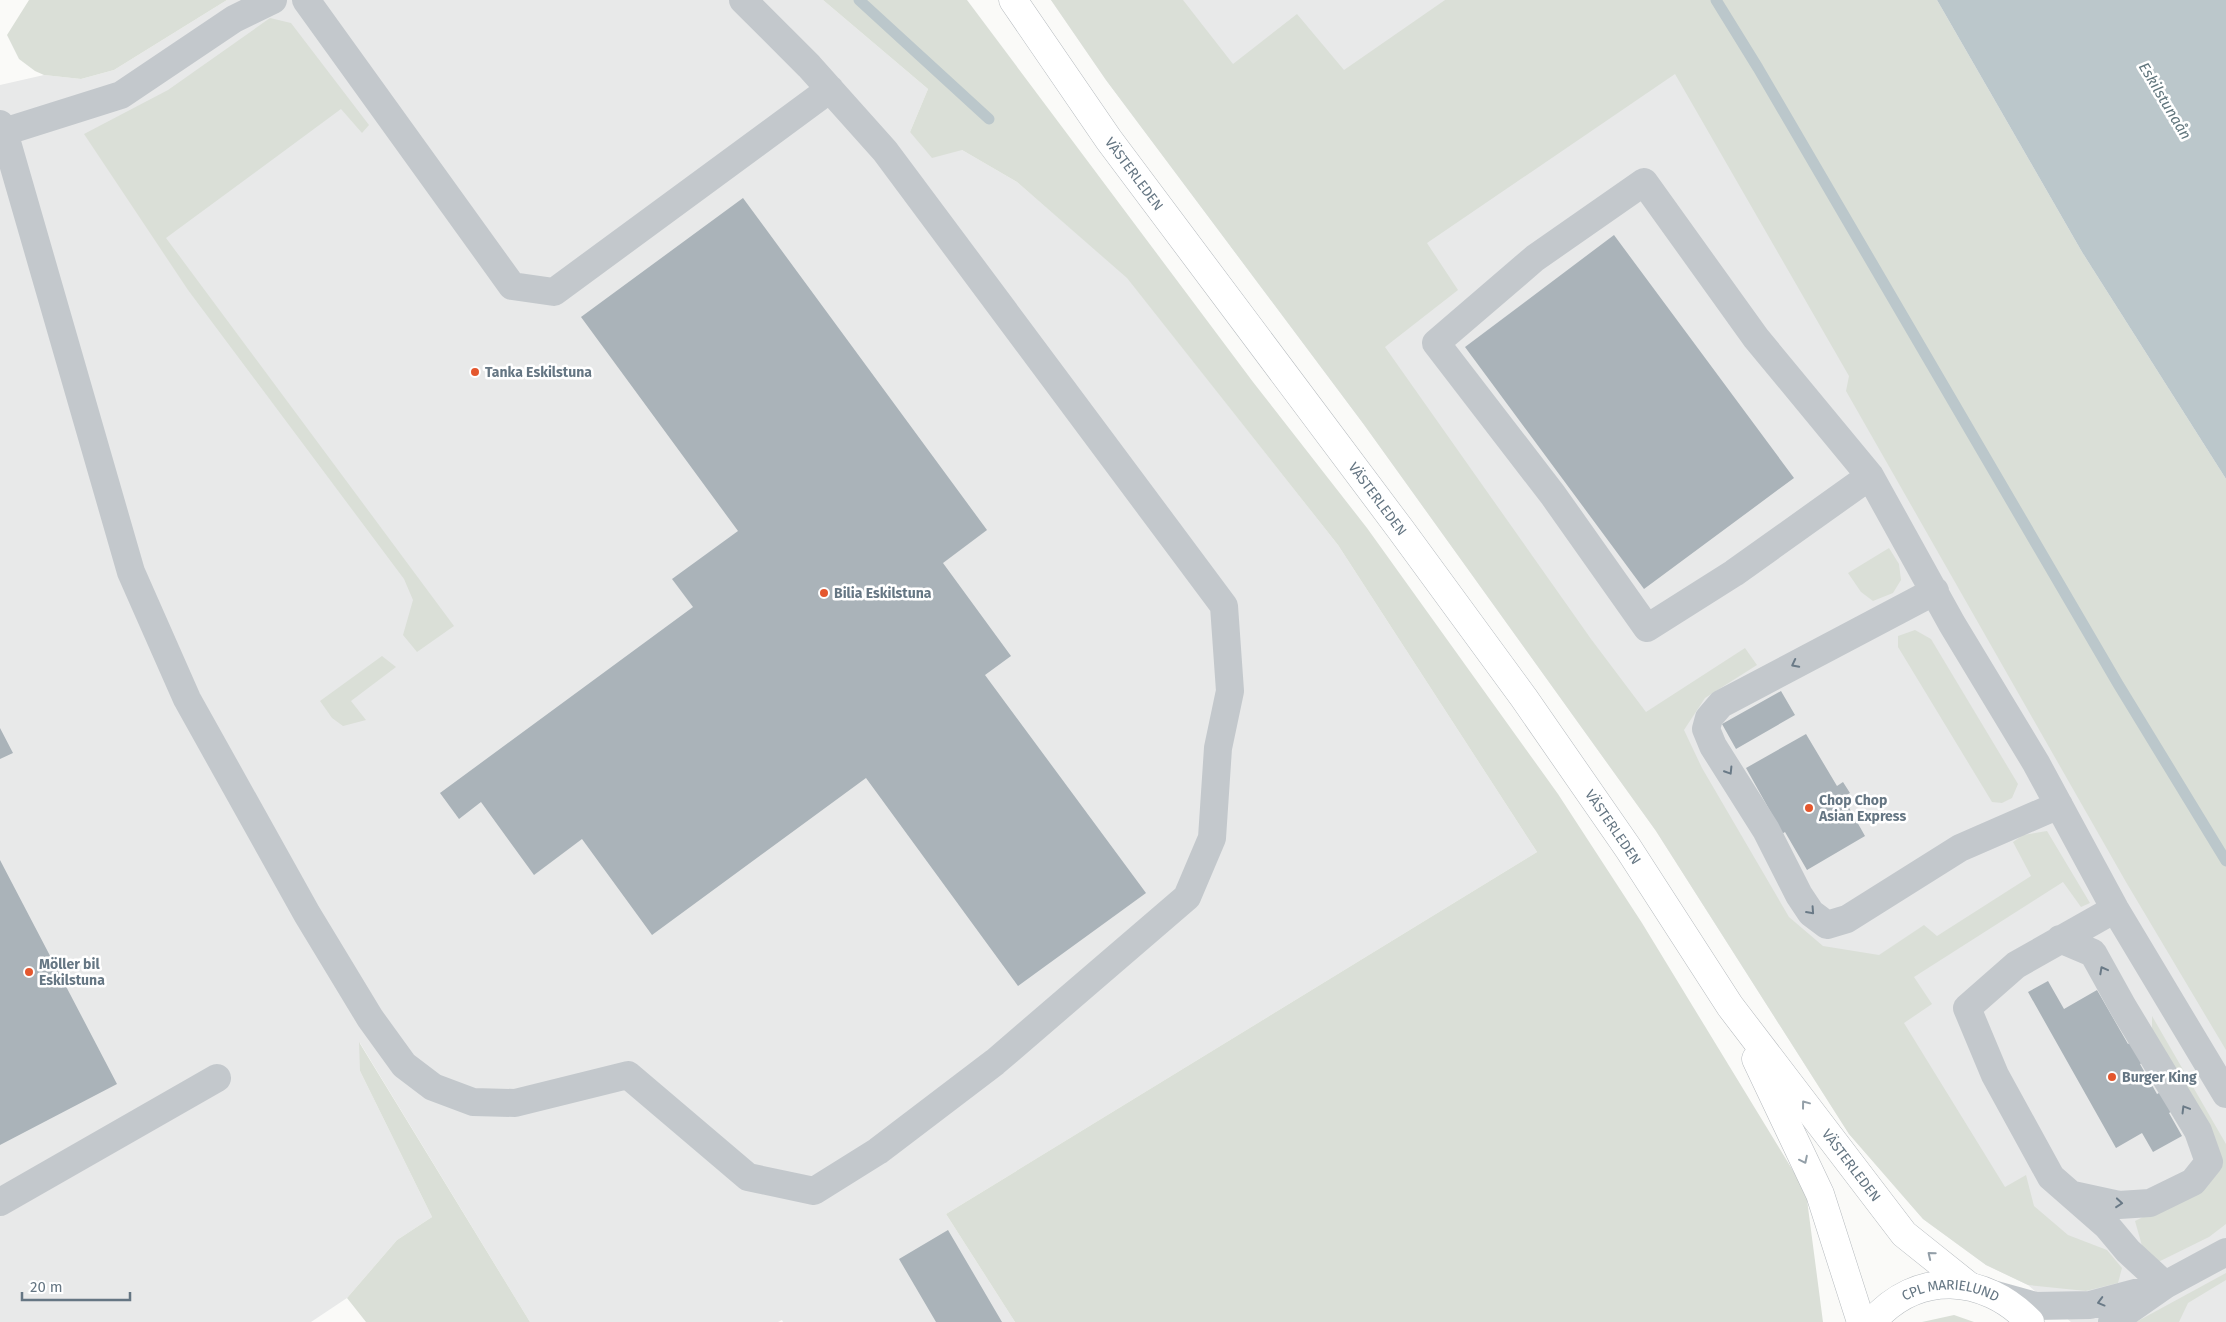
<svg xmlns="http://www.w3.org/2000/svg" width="2226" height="1322" font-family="'Fira Sans',sans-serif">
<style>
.built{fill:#e8e9e9}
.green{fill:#dadfd7}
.water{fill:#bbc7cb}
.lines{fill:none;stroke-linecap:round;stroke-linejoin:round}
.stream{stroke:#bbc7cb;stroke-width:11}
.building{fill:#aab3b9}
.major-casing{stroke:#b5babe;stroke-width:29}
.minor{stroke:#c3c8cc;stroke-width:28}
.major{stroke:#fff;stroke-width:28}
.oneway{stroke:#6a7a87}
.oneway2{stroke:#939fa8}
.poi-dot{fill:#e4572e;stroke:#fff;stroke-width:2}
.labels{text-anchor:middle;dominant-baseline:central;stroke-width:5;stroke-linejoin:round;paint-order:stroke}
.street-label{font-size:14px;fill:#657683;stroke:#fff}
.poi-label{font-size:14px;font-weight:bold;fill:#657683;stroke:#fff;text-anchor:start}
.water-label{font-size:15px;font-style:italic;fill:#60757c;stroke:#fff}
</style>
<rect width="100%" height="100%" fill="#fafaf8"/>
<!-- built -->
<path class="built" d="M227 0H823L928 89 910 132 962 150 1017 182 1127 277 1338 545 1537 852 946 1214 1015 1322H783L782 1320 778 1322H530L360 1043V1071L432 1217 397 1240 347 1298 311 1322H0V85L44 75 81 79 114 70Z
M1051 0H1673L2226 1011V1322H2071L2028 1285 1986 1265 1923 1219 1849 1134 1656 831 1365 426 1106 80Z"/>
<!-- green -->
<path class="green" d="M29 0H227L114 70 81 79 44 75 35 71 19 59 7 35Z
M823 0H967L1253 382 1367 528 1558 794 1642 923 1806 1192 1823 1322H1015L946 1214 1537 852 1338 545 1127 278 1017 182 962 150 932 158 910 132 928 89Z
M1051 0H1183L1233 64 1297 14 1344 70 1445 0H1937L2082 252 2226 479V1050L2126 882 1846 391 1849 376 1675 74 1427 243 1458 290 1385 347 1591 639 1646 712 1745 648 1757 665 1705 698 1684 730 1702 768 1789 917 1823 946 1879 955 1924 925 1937 936 2031 876 2013 842 2023 835 2047 831 2090 903 2081 907 2063 882 1914 977 1932 1004 1904 1023 2005 1187 2026 1175 2034 1206 2068 1235 2107 1250 2122 1268 2118 1283 2086 1291 2028 1285 1986 1265 1923 1219 1849 1134 1656 831 1365 426 1106 80Z
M270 18 291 23 369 125 362 133 341 109 166 238 454 626 417 652 403 635 413 600 404 579 188 290 84 134 168 90Z
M1889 548 1899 564 1901 580 1893 593 1873 601 1861 592 1848 573Z
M1915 630 1931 639 2018 784 2012 798 2002 803 1992 802 1898 647V636Z
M382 656 396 667 351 701 366 720 343 726 332 718 320 701Z
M2152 1016 2226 1144V1224L2209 1237 2148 1267 2135 1221 2195 1191 2217 1172 2152 1031Z
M359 1042 530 1322H366L347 1298 397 1240 432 1217 360 1071Z
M2226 1273V1280L2188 1303 2179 1322H2136Z
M1954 1315 1974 1322H1922Z"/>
<!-- water -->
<path class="water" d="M1937 0H2226V479L2082 252Z"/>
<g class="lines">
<!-- stream -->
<path class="stream" d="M859 0 989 119
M1716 0 1758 68 2118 684 2226 861"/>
</g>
<!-- building -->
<path class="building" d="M743 198 987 530 943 563 1011 656 985 675 1146 893 1018 986 866 778 652 935 582 839 534 875 481 802 459 819 440 793 693 607 672 579 738 531 581 317Z
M1614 235 1794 478 1644 589 1465 347Z
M1781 691 1795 715 1736 749 1722 724Z
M0 728 13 753 0 759Z
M1806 734 1837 786 1843 782 1850 793 1843 797 1865 836 1807 870 1785 832 1775 838 1774 818 1746 768Z
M0 860 117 1084 0 1145Z
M2048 981 2064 1009 2097 990 2128 1044 2133 1041 2145 1061 2140 1064 2157 1094 2163 1091 2174 1110 2169 1113 2182 1136 2153 1152 2142 1133 2116 1148 2028 992Z
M948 1230 1002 1322H936L899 1259Z"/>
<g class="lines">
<defs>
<g id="major">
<path id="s1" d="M1013 0 1109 140 1401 530 1524 698 1628 848 1730 1006 1904 1234 1969 1286"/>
<path d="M1756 1059 1820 1194 1861 1322"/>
<path id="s2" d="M1872 1322C1917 1270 1984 1274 2030 1322"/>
</g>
</defs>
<!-- major casing -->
<use href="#major" class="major-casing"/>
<!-- minor -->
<path class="minor" d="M306 0 512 286 554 292 830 89
M0 124 4 132 121 95 234 19 273 0
M4 132 131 572 187 699 307 914 370 1018 404 1065 433 1087 473 1102 515 1103 628 1075 748 1177 814 1191 878 1151 995 1062 1187 897 1212 838 1218 748 1230 691 1224 606 885 151 809 66 743 0
M1870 476 1734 573 1647 628 1553 495 1436 343 1535 258 1644 182 1756 338 1870 476 1952 624 2036 763 2115 909 2226 1094
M1935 591 1721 704 1709 718 1706 729 1713 746 1766 830 1799 895 1811 913 1827 925 1847 919 1960 848 2059 805
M2115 909 2016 965 1967 1008 1995 1075 2051 1177 2107 1226 2128 1251 2165 1285
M2060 939 2093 953 2123 1007 2198 1131 2209 1162 2193 1182 2150 1203 2119 1205 2073 1195
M0 1202 217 1078
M1996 1295 2036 1306 2090 1305 2165 1285
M2112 1322 2165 1285 2226 1252"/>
<!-- major -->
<use href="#major" class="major"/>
</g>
<!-- one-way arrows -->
<defs><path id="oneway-chevron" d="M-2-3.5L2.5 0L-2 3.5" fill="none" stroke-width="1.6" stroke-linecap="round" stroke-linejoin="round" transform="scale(1.25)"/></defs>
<g class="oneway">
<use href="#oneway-chevron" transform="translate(1795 664) rotate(153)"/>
<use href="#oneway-chevron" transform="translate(1729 771) rotate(58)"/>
<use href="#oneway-chevron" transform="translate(1811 911) rotate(48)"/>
<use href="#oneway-chevron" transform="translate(2103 970) rotate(-118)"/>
<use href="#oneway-chevron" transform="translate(2185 1109) rotate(-121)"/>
<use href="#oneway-chevron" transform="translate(2119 1203) rotate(5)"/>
<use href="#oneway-chevron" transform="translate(2101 1302) rotate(165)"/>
</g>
<g class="oneway2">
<use href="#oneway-chevron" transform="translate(1805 1104) rotate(-127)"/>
<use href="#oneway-chevron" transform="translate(1804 1160) rotate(64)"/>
<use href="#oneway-chevron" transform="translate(1931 1255) rotate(-141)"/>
</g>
<!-- markers -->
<g class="poi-dot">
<circle cx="475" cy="372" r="5"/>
<circle cx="824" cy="593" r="5"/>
<circle cx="1809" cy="808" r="5"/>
<circle cx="29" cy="972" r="5"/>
<circle cx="2112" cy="1077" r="5"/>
</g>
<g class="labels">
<!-- street labels -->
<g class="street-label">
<text stroke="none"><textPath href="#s1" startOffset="212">VÄSTERLEDEN</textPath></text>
<text stroke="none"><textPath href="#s1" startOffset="618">VÄSTERLEDEN</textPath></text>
<text stroke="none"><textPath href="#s1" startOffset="1022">VÄSTERLEDEN</textPath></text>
<text stroke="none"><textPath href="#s1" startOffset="1436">VÄSTERLEDEN</textPath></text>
<text stroke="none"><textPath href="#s2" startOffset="90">CPL MARIELUND</textPath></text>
</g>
<!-- poi labels -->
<g class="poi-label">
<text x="485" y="372">Tanka Eskilstuna</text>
<text x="834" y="593">Bilia Eskilstuna</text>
<text x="1819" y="800">Chop Chop<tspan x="1819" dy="16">Asian Express</tspan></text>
<text x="39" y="964">Möller bil<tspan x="39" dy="16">Eskilstuna</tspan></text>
<text x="2122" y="1077">Burger King</text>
</g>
<!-- water labels -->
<g class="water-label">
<text transform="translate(2165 101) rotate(59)">Eskilstunaån</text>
</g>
</g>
<!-- scale -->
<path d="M22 1292v8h108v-8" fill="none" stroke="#657683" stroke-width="2.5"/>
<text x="30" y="1292" font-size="15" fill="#657683" stroke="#ffffff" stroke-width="4" paint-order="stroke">20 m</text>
</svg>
